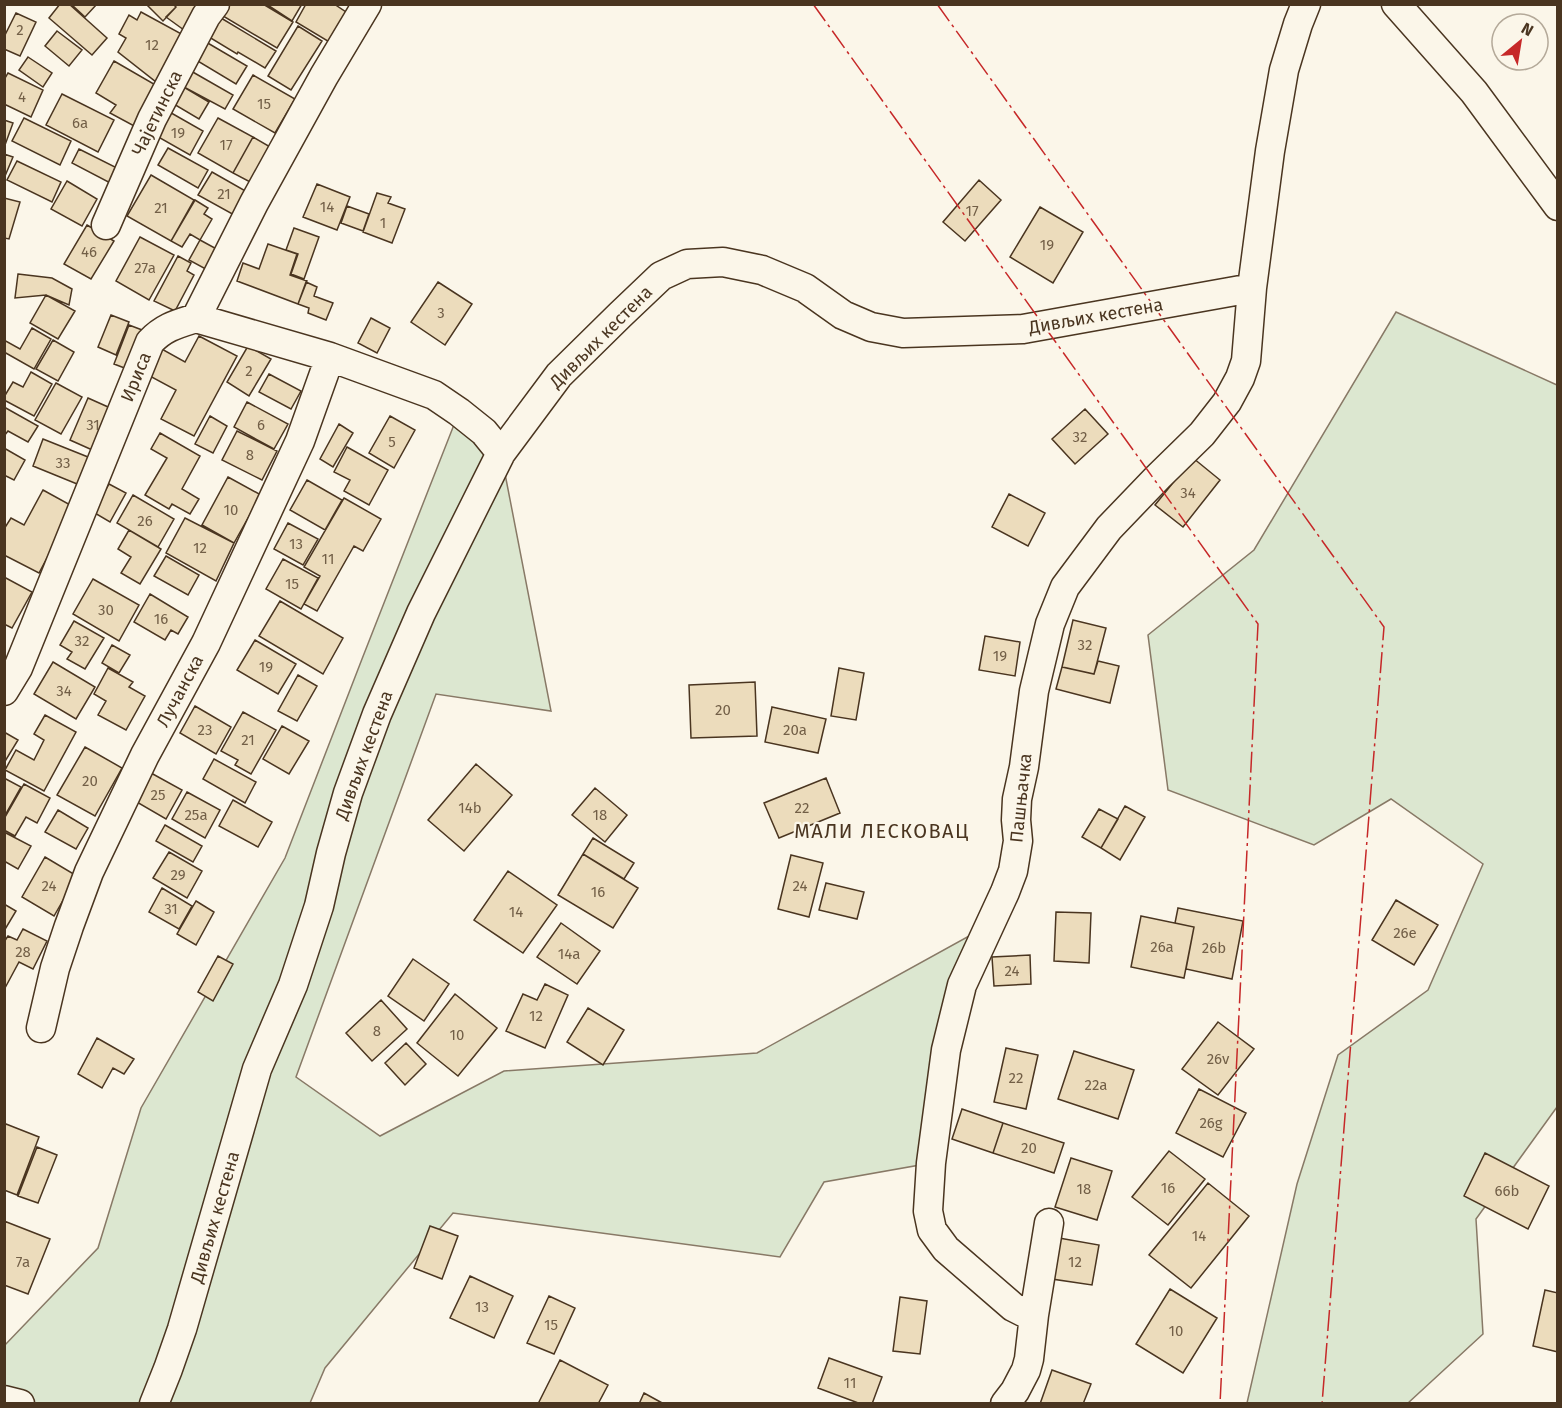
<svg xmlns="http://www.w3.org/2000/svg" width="1562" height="1408" font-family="'Fira Sans',sans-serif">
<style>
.green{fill:#dce7d0;stroke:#887966;stroke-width:1.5}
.building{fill:#ecdcbc;stroke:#4a3520;stroke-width:1.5}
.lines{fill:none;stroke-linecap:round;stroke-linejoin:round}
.street-casing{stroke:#4a3520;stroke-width:31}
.street{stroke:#fbf6e9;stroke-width:28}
.power{stroke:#c62828;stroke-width:1.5;stroke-dasharray:21 4.5 3 4.5;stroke-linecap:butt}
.labels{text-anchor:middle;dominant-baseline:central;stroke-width:4.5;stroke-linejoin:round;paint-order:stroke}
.number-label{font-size:15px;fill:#725f47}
.street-label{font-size:18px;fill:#4a3520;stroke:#fbf6e9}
.neighbourhood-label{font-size:20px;letter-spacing:1.5px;fill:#4a3520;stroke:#fbf6e9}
</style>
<rect width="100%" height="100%" fill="#fbf6e9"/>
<!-- green -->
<path class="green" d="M1396 312 1557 385V1107L1476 1219 1483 1334 1408 1403H1247L1297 1184 1338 1055 1428 990 1483 864 1391 799 1314 845 1168 790 1148 635 1254 550Z
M459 412 501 453 551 711 436 694 296 1077 380 1136 504 1071 757 1053 989 925 931 1163 824 1182 780 1257 453 1213 325 1368 310 1403H20L5 1400 4 1346 98 1248 141 1108 285 858 362 659Z"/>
<!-- building -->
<path class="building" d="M60 4H69L107 38 92 55 49 18Z
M71 4H97L85 17Z
M146 4H173L176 7 163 21Z
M173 4H202L184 30 166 17 176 7Z
M223 4H263L293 22 277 48 218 13Z
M266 4H302L292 21Z
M306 4H334L349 14 331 43 296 22Z
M141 12 187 37 160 85 118 52 126 38 119 34 129 15 137 20Z
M16 13 36 22 20 56 4 49V37Z
M221 18 276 51 265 68 238 52 237 54 209 37Z
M298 26 322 41 291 90 268 76Z
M57 31 82 50 69 66 45 46Z
M206 42 247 66 236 84 196 60Z
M28 57 52 73 43 87 19 70Z
M114 61 159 87 136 127 110 113 116 105 96 93Z
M191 71 233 95 225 109 182 86Z
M8 73 43 90 31 117 4 104V80Z
M253 75 295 99 275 133 233 109Z
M182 86 209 102 199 119 172 103Z
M62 94 114 120 98 152 46 125Z
M166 110 203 131 190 155 153 134Z
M24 118 71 141 60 165 12 141Z
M218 118 253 137 233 173 198 153Z
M4 120 13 123 5 145H4Z
M253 137 272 148 252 183 233 173Z
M168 148 208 170 198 188 158 165Z
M79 149 123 171 116 186 72 163Z
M4 154 13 157 5 176H4Z
M17 161 61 182 52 202 7 180Z
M212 172 249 193 236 216 198 195Z
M151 175 194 200 171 241 127 216Z
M979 180 1001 200 965 241 943 222Z
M67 181 97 199 82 226 51 209Z
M317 184 350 197 337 230 303 217Z
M377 193 391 197 388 203 405 209 392 243 363 232Z
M4 198 20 202 9 239 4 238Z
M195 200 208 208 204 214 212 219 200 240 190 234 182 247 171 241Z
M347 206 369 214 363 231 341 223Z
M1040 207 1083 232 1053 283 1010 257Z
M87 225 114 241 91 279 64 264Z
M294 228 319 237 304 279 291 274 298 254 286 250Z
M140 237 174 255 149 300 116 281Z
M200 240 224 253 213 273 189 260Z
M268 244 297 254 290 275 307 281 298 304 237 281 243 263 259 269Z
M178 256 191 263 187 271 194 275 175 311 154 301Z
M18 274 52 278 72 289 69 305 46 295 15 298Z
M306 282 317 287 314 296 333 303 326 320 308 313 309 308 298 304Z
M438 282 472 304 445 345 411 322Z
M46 295 75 311 58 339 30 323Z
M111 315 129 322 116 355 98 347Z
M371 318 390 328 377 353 358 343Z
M129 325 150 333 135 372 114 364Z
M32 328 51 339 34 369 4 352V340L20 349Z
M199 336 237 356 194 436 161 419 176 390 146 374 160 348 185 362Z
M53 340 74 352 58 381 36 369Z
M248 346 271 359 249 396 227 382Z
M31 372 52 384 34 416 4 400V397L13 382 23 387Z
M269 374 301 391 291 409 259 392Z
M56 383 82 397 61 434 35 420Z
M88 398 117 411 99 453 70 440Z
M247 402 288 424 274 449 234 427Z
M4 407 38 426 28 442 8 431 4 436Z
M1085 409 1108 434 1075 464 1052 439Z
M210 416 227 426 213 453 195 444Z
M390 416 415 430 394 468 369 453Z
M339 424 353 433 333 467 320 459Z
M237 431 277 451 262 480 222 460Z
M160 433 200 456 182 489 199 499 190 514 172 504 169 509 145 495 167 458 151 449Z
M43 439 93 459 82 486 33 466Z
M347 447 388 470 369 505 344 491 350 480 334 472Z
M4 448 25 460 14 480 4 475Z
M1193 458 1220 480 1183 527 1155 505Z
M228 477 261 495 234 543 202 525Z
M307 480 342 500 325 530 290 510Z
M109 484 126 493 110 522 93 512Z
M43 490 74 507 39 573 4 555V529L11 518 24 525Z
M1009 494 1045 513 1028 546 992 527Z
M133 495 174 519 158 547 117 523Z
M344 498 381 519 363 551 354 546 317 611 304 604 320 576 304 567Z
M185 518 234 543 216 581 166 553Z
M288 523 318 539 303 565 274 549Z
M129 530 161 549 140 584 121 573 131 557 118 549Z
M166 556 199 575 188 595 154 576Z
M283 559 318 578 301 609 266 589Z
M4 577 32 592 12 628 4 624Z
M93 579 139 605 119 641 73 614Z
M150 594 188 617 178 634 171 630 165 640 134 622Z
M280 601 343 638 323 674 259 636Z
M1073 620 1106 628 1094 674 1062 667Z
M74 621 104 638 85 669 67 659 72 652 60 645Z
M985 636 1020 642 1015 676 979 670Z
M255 640 296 664 278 694 237 670Z
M112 645 130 655 119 673 102 663Z
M1098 661 1119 666 1110 703 1056 689 1062 667 1094 674Z
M53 662 95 687 76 719 34 694Z
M108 668 133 682 129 687 145 696 126 730 98 715 106 701 94 694Z
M839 668 864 673 856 720 831 716Z
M298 675 317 686 297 721 278 711Z
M755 682 757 736 691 738 689 685Z
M195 706 231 727 216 754 180 733Z
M772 707 826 719 818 753 765 742Z
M243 712 276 730 251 774 235 765 238 760 221 751Z
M45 715 76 732 44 791 5 770 16 750 34 760 44 740 34 734Z
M282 726 309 741 289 774 263 759Z
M4 732 18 740 4 763Z
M85 747 122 768 95 816 57 795Z
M214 759 256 782 245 803 203 779Z
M476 764 512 795 464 851 428 820Z
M151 773 182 790 166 819 135 801Z
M4 778 21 787 4 817Z
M826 778 840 813 779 838 764 803Z
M24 784 50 798 37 823 26 817 15 836 4 830V819Z
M595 788 627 815 605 842 572 815Z
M187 792 220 810 205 838 172 819Z
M233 800 272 822 258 847 219 826Z
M1125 806 1145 817 1120 860 1101 848Z
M1099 809 1118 819 1101 848 1082 837Z
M58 810 88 828 76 849 45 832Z
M165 825 202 846 193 862 156 841Z
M4 832 31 846 18 869 4 861Z
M593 838 634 863 624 879 583 854Z
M169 852 202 871 187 898 153 878Z
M583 854 638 888 613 928 558 895Z
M791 855 823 863 809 917 778 909Z
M45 857 77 876 54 916 22 897Z
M508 871 557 905 523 953 474 920Z
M826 883 864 892 857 919 819 910Z
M162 888 192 906 179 929 149 912Z
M1396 900 1438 925 1414 965 1372 940Z
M196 901 214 912 196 945 177 934Z
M4 904 16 911 4 931Z
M1178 908 1243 921 1232 979 1186 969 1194 927 1175 923Z
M1056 912 1091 913 1089 963 1054 961Z
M1141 916 1194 927 1184 978 1131 967Z
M561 923 600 951 577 984 537 957Z
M23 929 47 941 33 969 19 962 5 988 4 942 8 936 17 940Z
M1030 955 1031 984 994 986 992 957Z
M218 956 233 964 213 1001 198 992Z
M413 959 449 984 424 1021 388 996Z
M545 984 568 995 545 1048 506 1031 523 994 537 1000Z
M455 994 497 1028 458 1076 417 1043Z
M381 1000 407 1029 372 1061 346 1033Z
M588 1008 624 1030 603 1065 567 1042Z
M1218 1022 1254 1049 1218 1095 1182 1069Z
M97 1038 134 1059 124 1074 113 1068 102 1088 78 1074Z
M406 1043 426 1064 405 1085 385 1063Z
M1006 1048 1038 1055 1026 1109 994 1102Z
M1074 1051 1134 1070 1118 1119 1058 1099Z
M1199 1089 1246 1113 1223 1157 1176 1133Z
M962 1109 1003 1123 993 1153 952 1139Z
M1003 1123 1064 1143 1054 1173 993 1153Z
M6 1124 39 1137 17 1195 4 1190V1128Z
M37 1147 57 1155 38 1203 18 1196Z
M1169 1151 1205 1179 1168 1225 1132 1197Z
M1485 1153 1549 1186 1528 1229 1464 1196Z
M1071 1158 1112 1171 1097 1220 1055 1207Z
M1208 1183 1249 1216 1191 1288 1149 1255Z
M4 1221 50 1239 28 1294 4 1285Z
M430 1226 458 1236 442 1279 414 1268Z
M1059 1238 1099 1245 1092 1285 1052 1279Z
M470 1276 513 1296 494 1338 450 1318Z
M1170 1289 1217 1318 1183 1373 1136 1344Z
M1545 1290 1558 1293V1352L1533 1346Z
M549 1296 575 1308 554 1354 527 1343Z
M900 1297 927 1301 920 1354 893 1351Z
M829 1358 882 1377 872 1404H861L818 1388Z
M560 1360 608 1385 598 1404H538Z
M1052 1370 1091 1384 1083 1404H1040Z
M644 1393 664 1404H639Z"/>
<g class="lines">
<defs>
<path id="street" d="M1396 4 1474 92 1558 206
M106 225 152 119 206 16 215 4
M196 318 330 357 434 395 459 412 484 432 501 453
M4 691 18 668 150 342C164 327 177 324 196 318L254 203 324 76 367 4
M41 1028 55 968 69 926 89 872 145 755 206 643 300 441 330 357
M1034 1315 1025 1313 1013 1307 946 1249 932 1230 928 1211 931 1163 946 1050 962 985 1005 892 1013 871 1018 841 1016 820 1017 799 1024 767 1034 691 1050 624 1065 587 1109 528 1158 477 1202 434 1227 402 1240 378 1246 361 1252 288 1270 151 1284 70 1298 24 1306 4
M4 1400 20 1404
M154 1404 168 1369 182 1329 257 1069 293 985 319 906 331 853 348 793 377 714 421 613 501 453 559 375 620 315 661 276 687 264 723 262 762 270 805 288 843 315 871 327 903 333 1023 329 1252 288
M1005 1404 1015 1391 1026 1370 1029 1359 1034 1315 1049 1223"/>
</defs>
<!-- street casing -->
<use href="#street" class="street-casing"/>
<!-- street -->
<use href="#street" class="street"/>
<!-- power -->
<path class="power" d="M813 4 1258 624 1220 1404
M937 4 1384 627 1322 1404"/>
</g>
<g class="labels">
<!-- number labels -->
<g class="number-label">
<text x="20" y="30">2</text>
<text x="152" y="45">12</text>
<text x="22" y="97">4</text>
<text x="264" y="104">15</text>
<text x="80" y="123">6a</text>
<text x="178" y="133">19</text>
<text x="226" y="145">17</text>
<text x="224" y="194">21</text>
<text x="327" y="207">14</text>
<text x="161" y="208">21</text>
<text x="972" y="211">17</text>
<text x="383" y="223">1</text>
<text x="1047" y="245">19</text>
<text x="89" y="252">46</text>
<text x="145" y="268">27a</text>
<text x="441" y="313">3</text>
<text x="249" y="371">2</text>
<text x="93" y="425">31</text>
<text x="261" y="425">6</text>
<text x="1080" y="437">32</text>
<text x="392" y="442">5</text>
<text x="250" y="455">8</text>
<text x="63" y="463">33</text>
<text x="1188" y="493">34</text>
<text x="231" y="510">10</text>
<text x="145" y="521">26</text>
<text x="296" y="544">13</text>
<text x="200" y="548">12</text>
<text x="328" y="559">11</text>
<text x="292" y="584">15</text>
<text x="106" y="610">30</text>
<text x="161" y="619">16</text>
<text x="82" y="641">32</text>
<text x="1085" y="645">32</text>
<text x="1000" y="656">19</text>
<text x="266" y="667">19</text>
<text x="64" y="691">34</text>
<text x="723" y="710">20</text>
<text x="205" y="730">23</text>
<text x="795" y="730">20a</text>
<text x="248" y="740">21</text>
<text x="90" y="781">20</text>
<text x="158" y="795">25</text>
<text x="470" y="808">14b</text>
<text x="802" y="808">22</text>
<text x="196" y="815">25a</text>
<text x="600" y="815">18</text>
<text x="178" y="875">29</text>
<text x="49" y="886">24</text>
<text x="800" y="886">24</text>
<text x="598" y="892">16</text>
<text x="171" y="909">31</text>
<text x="516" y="912">14</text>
<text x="1405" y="933">26e</text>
<text x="1162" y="947">26a</text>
<text x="1214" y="948">26b</text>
<text x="23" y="952">28</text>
<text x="569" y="954">14a</text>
<text x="1012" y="971">24</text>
<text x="536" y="1016">12</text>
<text x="377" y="1031">8</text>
<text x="457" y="1035">10</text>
<text x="1218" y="1059">26v</text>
<text x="1016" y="1078">22</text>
<text x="1096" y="1085">22a</text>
<text x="1211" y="1123">26g</text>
<text x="1029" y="1148">20</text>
<text x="1168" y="1188">16</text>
<text x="1084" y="1189">18</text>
<text x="1507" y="1191">66b</text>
<text x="1199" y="1236">14</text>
<text x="23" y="1262">7a</text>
<text x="1075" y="1262">12</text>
<text x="482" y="1307">13</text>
<text x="551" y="1325">15</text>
<text x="1176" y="1331">10</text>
<text x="850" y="1383">11</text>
</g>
<!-- street labels -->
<g class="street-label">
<text transform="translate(157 113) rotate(-64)">Чајетинска</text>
<text transform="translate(1096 316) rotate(-10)">Дивљих кестена</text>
<text transform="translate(601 337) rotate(-45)">Дивљих кестена</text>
<text transform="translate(136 377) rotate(-68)">Ириса</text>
<text transform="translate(180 691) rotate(-62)">Лучанска</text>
<text transform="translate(364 755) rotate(-70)">Дивљих кестена</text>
<text transform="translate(1021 798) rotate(-84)">Пашњачка</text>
<text transform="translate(215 1217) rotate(-74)">Дивљих кестена</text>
</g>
<!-- neighbourhood labels -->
<g class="neighbourhood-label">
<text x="882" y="831">МАЛИ ЛЕСКОВАЦ</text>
</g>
</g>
<!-- border -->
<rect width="1562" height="1408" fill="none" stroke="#4a3520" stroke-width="12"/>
<!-- north arrow -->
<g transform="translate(1520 42) rotate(30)"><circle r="28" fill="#fbf6e9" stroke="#b4a999" stroke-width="1.5"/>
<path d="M0-4.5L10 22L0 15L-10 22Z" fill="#c62828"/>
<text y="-9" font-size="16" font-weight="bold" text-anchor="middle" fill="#4a3520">N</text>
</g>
</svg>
